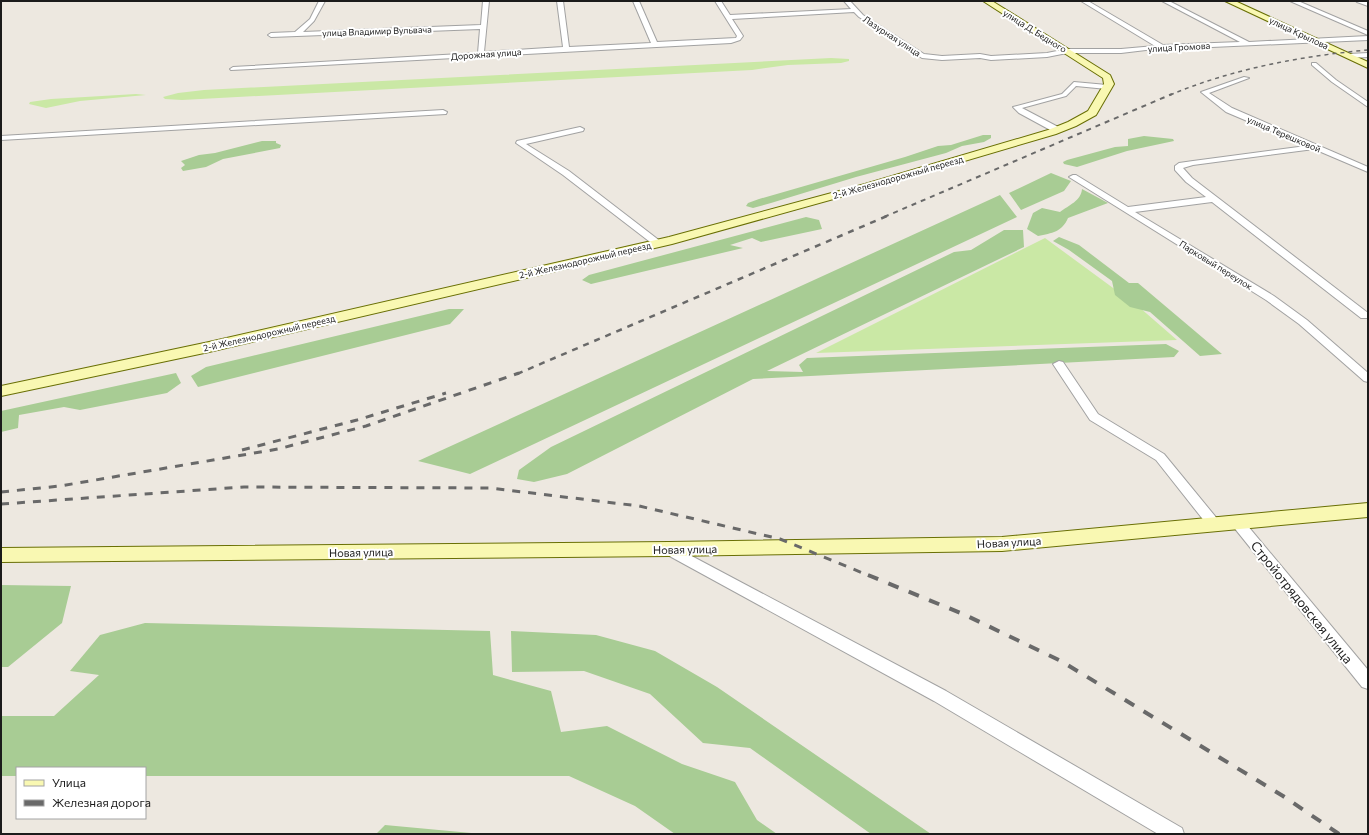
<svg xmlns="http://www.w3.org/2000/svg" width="1369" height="835" font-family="Commissioner,sans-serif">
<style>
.grass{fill:#cae8a5}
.forest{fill:#a8cc94}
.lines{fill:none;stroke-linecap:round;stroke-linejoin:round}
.street-casing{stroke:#a2a2a2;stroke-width:2}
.secondary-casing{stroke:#696f05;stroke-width:2}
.street{fill:#fff;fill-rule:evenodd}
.secondary{fill:#f9f8b2;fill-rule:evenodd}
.rail-far4{stroke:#696969;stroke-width:1.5;stroke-dasharray:4 4;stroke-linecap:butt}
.rail-far3{stroke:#696969;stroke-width:2;stroke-dasharray:5 5;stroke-linecap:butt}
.rail-far2{stroke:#696969;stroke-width:2.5;stroke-dasharray:6 6;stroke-linecap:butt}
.rail-far1{stroke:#696969;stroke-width:3;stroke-dasharray:8 8;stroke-linecap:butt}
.rail{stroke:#696969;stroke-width:4;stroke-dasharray:11 11;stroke-linecap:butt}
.labels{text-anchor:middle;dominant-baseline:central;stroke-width:4;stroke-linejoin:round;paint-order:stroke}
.far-street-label{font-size:9px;fill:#1b1b1b;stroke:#fff}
.street-label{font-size:11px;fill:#1b1b1b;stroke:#fff}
.near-street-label{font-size:13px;fill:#1b1b1b;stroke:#fff}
</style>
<rect width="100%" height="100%" fill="#ede8e0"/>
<!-- grass -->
<path class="grass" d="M831 58 849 59V61L841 63 788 65 752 70 182 100 165 99 163 97 178 93 204 90Z
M136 94 146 95 80 101 46 108 29 104 30 102 51 99Z
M1045 238 1139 307 1177 340 816 353Z"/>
<!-- forest -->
<path class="forest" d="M983 135H991V138L984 142 962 146 946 153 856 177 771 203 753 208 746 206 748 203 759 199 905 157 938 146 951 145Z
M1144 136 1173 139 1174 141 1127 151 1077 167 1064 164 1063 162 1067 160 1115 147 1128 146V139Z
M262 141H276V143L281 145 280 148 223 159 206 167 183 171 181 168 185 165 181 161 199 155 215 153Z
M1051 173 1071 181 1064 191 1021 210 1009 193Z
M1082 189 1108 203 1068 218C1062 232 1052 233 1038 236L1027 229 1033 213 1042 208 1060 212C1069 205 1081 201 1082 189Z
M1000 195 1017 217 470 474 418 461Z
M806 217 819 220 822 229 761 242 752 238 730 245 743 248 591 284 582 280 589 275Z
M1004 230H1023L1024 247 767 371 803 372 799 365 807 358 1166 344 1179 351 1174 357 753 379 567 474 534 482 517 479 519 470 551 447 954 252 971 250Z
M1059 237 1079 245 1129 283H1138L1222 354 1200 356 1150 312 1130 307 1115 295 1112 281 1069 250 1053 241Z
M449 309H464L450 324 198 387 191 376 206 367Z
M176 373 181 383 167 393 80 410 64 407 19 415 18 428 1 432V411Z
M1 585 71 586 62 623 8 667H1Z
M145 623 490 631 493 675 551 691 561 732 607 726 682 764 735 782 757 820 777 834H675L635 806 569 776H145V768H17V776H1V716H54L99 675 70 671 100 635Z
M511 631 596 635 655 651 717 687 931 834H871L750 748 703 743 650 694 584 671 512 672Z
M385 825 482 834H376Z"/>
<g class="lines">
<defs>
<path id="street" d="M319 1H325L314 21 303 32 481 25 483 1H489L484 52 563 47 557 1H563L569 47 651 43 633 1H639L657 42 736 38 737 36 715 1H721L730 15 851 9 844 1H850L863 15 924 54 942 56 980 54 991 56 1047 53 1067 49H1121L1155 46 1081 1H1088L1163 45 1240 42 1162 1H1169L1249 42 1368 36V40L1146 50 1121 53H1067L1047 57 991 60 980 58 942 60 922 58 859 17 854 12 732 19 743 36 740 40 731 43 231 70 230 69 233 67 478 53 480 29 271 37 268 35 271 33 295 32 310 19Z
M1290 1H1298L1368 31V35Z
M1356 1 1368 2V6L1357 2Z
M1368 53V57L1349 58 1346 56 1349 54Z
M1312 63H1316L1336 80 1368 102V107L1332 82 1312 65Z
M1244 77 1249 78 1209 93 1232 108 1368 167V172L1314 149 1193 165 1183 168 1192 178 1368 313V318H1361L1212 202 1135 212 1274 296 1307 320 1368 373V382L1364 381 1299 324 1266 300 1069 177 1073 175H1076L1128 207 1206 197 1186 182 1175 170V166L1179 163 1193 161 1306 146 1226 112 1201 92Z
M1074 82 1107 85 1110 87 1107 89 1076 86 1066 96 1022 108 1060 128V132H1054L1019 113 1013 107 1062 94Z
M443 110 447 112 446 114 1 140V136Z
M580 127 584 129 583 131 526 144 569 171 660 241 662 243 660 245H654L563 175 516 143 517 141Z
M1059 361 1063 362 1098 414 1164 454 1219 521 1221 524 1219 527 1214 529 1209 527 1156 460 1090 420 1053 364Z
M1237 517 1242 519 1368 670V689L1362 687 1232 525 1230 522 1232 519Z
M669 544 946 691 1182 828 1184 834H1158L934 701 664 553 662 549 664 545Z"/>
<path id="secondary" d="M983 1H992L1110 75 1114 84 1096 115 1076 126 1056 134 873 188 672 244 209 352 1 396V386L209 342 669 237 865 184 1048 130 1068 122 1088 111 1104 84 1103 78Z
M1225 1H1235L1368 62V68Z
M1368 503V517L1002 551 669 556 1 562V548L669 542 1002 537Z"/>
</defs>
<!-- street casing -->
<use href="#street" class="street-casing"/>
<!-- secondary casing -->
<use href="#secondary" class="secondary-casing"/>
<!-- street -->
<use href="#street" class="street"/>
<!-- secondary -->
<use href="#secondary" class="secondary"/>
<!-- rail-far4 -->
<path class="rail-far4" d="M1170 95C1232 69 1301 56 1368 50"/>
<!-- rail-far3 -->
<path class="rail-far3" d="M884 217 1172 94"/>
<!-- rail-far2 -->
<path class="rail-far2" d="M517 374 887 216"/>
<!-- rail-far1 -->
<path class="rail-far1" d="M242 450 357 420 446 393
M1 492 60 486 278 449 366 426 519 373
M1 504 244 487 490 488 639 506 780 539 870 576"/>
<!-- rail -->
<path class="rail" d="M868 575 963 614 1061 661 1283 796 1339 834"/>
</g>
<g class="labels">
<!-- far-street labels -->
<g class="far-street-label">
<text transform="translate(377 31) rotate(-2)">улица Владимир Вульвача</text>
<text transform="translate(1035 31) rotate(32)">улица Д. Бедного</text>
<text transform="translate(1299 33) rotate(25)">улица Крылова</text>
<text transform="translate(892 36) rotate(33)">Лазурная улица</text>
<text transform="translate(1179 47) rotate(-3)">улица Громова</text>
<text transform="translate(486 54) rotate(-4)">Дорожная улица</text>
<text transform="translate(1284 134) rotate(23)">улица Терешковой</text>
<text transform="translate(898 177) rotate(-16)">2-й Железнодорожный переезд</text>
<text transform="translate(585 260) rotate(-13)">2-й Железнодорожный переезд</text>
<text transform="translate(1216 265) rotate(32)">Парковый переулок</text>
<text transform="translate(269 333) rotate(-13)">2-й Железнодорожный переезд</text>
</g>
<!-- street labels -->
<g class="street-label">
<text transform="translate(1009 542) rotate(-3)">Новая улица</text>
<text transform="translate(685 549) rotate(-1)">Новая улица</text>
<text transform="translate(361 552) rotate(-1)">Новая улица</text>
</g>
<!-- near-street labels -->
<g class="near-street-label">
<text transform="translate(1302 602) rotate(51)">Стройотрядовская улица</text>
</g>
</g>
<!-- border -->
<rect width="1369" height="835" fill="none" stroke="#1b1b1b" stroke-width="4"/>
<!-- legend -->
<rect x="16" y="767" width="130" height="52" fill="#ffffff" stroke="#a4a4a4"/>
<rect x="24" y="780" width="20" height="6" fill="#f9f8b2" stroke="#a4a4a4"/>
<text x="52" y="787" font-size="12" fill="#1b1b1b">Улица</text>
<rect x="24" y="800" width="20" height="6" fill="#696969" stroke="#a4a4a4"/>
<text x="52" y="807" font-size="12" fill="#1b1b1b">Железная дорога</text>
</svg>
